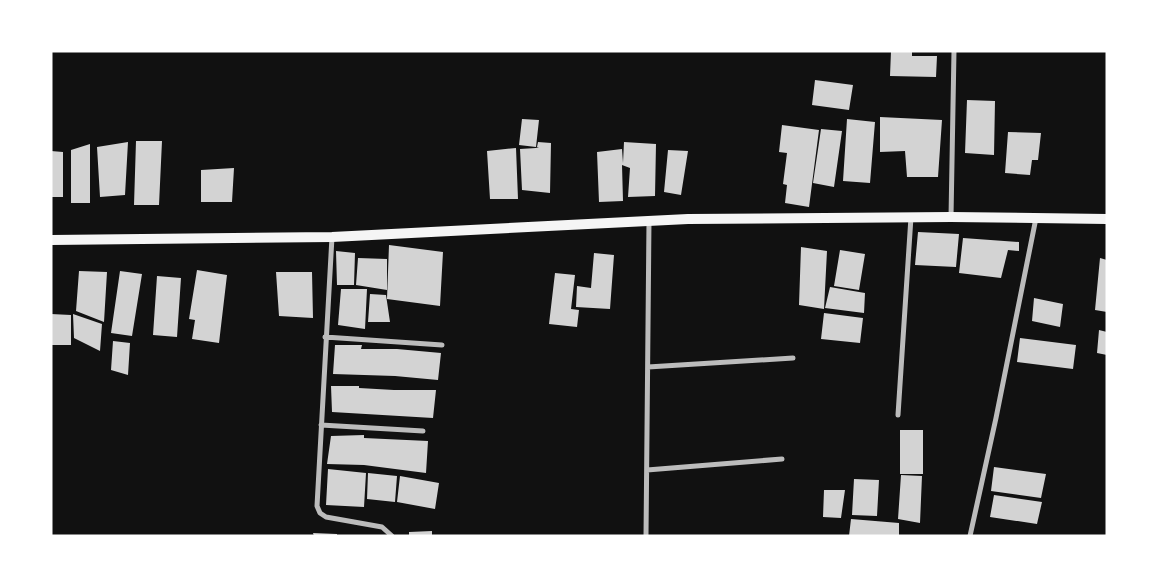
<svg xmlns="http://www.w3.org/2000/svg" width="1158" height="587" font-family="Overpass,sans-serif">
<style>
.building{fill:#d3d3d3}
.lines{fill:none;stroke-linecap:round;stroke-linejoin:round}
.minor{stroke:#bcbcbc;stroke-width:5}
.secondary{stroke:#f5f5f5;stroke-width:10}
</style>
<rect width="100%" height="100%" fill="#111"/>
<!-- building -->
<path class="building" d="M891 51H912V56H937L936 77 890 76Z
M815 80 853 85 849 110 812 105Z
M967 100 995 101 994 155 965 153Z
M880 117 942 120 938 177H907L905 151 880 152Z
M522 119 539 120 536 147 519 145Z
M847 119 875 122 870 183 843 181Z
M782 125 819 130 809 207 785 203 787 185 783 184 787 153 779 152Z
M821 129 842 131 834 187 813 183Z
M1008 132 1041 133 1038 160H1032L1030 175 1005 173Z
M136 141H162L159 205H134Z
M128 142 125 195 100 197 97 147Z
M538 142 551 143 550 193 522 190 520 149 536 148V150V148L539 147H537Z
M624 142 656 144 655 196 628 197 630 168 622 165 623 201 599 202 597 152 622 149 623 163Z
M90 144V203H71V150Z
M516 148 518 199H490L487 151Z
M668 150 688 151 681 195 664 192Z
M51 151 63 152V197H51Z
M234 168 232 202H201V170Z
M918 232 959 234 956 267 915 265Z
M963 238 1019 242V251L1008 250 1001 278 959 273Z
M389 245 443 252 440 306 387 299Z
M801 247 827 251 824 309 799 305Z
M840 250 865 254 859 290 834 286Z
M336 251 355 253 354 285H337Z
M594 253 614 255 610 309 576 307 577 286 591 288Z
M358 258 387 259V290L356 285Z
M1100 258 1107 260V312L1095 310Z
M197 270 227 275 219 343 192 339 195 320 189 319Z
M79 271 107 272 104 322 76 311Z
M120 271 142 274 132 336 111 333Z
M276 272H312L313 318 279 316Z
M555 273 575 275 571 309 579 310 577 327 549 324Z
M157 276 181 278 177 337 153 335Z
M830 287 865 293 864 313 825 308Z
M341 289H367L365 329 338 325Z
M370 294 386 295 390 322H368Z
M1034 298 1063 304 1060 327 1032 321Z
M824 313 863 318 860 343 821 339Z
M51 314 71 315V345H51Z
M73 314 102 324 100 351 74 338Z
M1099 330 1107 332V355L1097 353Z
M1020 338 1076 345 1073 369 1017 362Z
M113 341 130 343 128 375 111 370Z
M335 345H362L361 349H397L441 353 438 380 395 376 333 374Z
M331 386H359V388L394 390H436L433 418 332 412Z
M900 430H923V474H900Z
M364 435V438L428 441 426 473 364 465 327 464 331 436Z
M994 467 1046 474 1041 498 991 491Z
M328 469 366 473 364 507 326 505Z
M368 473 397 476 395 502 367 499Z
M901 475 922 476 920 523 898 519Z
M400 476 439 483 435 509 397 502Z
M854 479 879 480 877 516 852 515Z
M824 490H845L841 518 823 517Z
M994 495 1042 502 1037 524 990 517Z
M851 519 899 523V536H849Z
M432 531V536H409V532Z
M313 533 337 534V536H314Z"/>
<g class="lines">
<!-- minor -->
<path class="minor" d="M951 217 954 51
M332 237 317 506 320 513 326 517 382 527 392 536
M325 337 442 345
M648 367 793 358
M898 415 911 217
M321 425 423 431
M647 470 782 459
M646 536 649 221
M970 536 996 418 1036 218"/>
<!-- secondary -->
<path class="secondary" d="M51 240 332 237 688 219 951 217 1107 219"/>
</g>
<!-- border -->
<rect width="1158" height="587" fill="none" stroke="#ffffff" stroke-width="105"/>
</svg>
